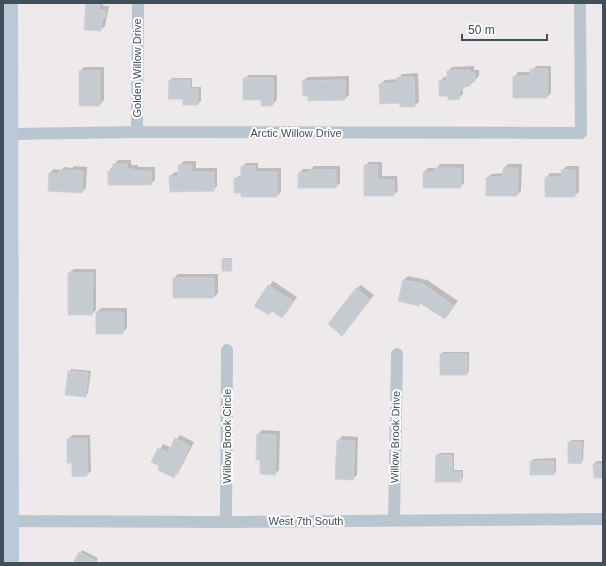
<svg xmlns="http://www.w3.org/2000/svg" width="606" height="566" font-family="Arial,sans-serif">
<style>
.shadow{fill:#0003}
.building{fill:#c6cad1;stroke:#ced1d8}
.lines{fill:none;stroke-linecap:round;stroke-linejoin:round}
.street{stroke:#b9c6d0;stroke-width:12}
.secondary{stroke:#bac9d7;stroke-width:16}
.labels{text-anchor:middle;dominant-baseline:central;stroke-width:4;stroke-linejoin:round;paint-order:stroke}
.street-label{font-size:11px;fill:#414f5a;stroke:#fff}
</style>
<rect width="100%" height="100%" fill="#eeeaeb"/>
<!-- shadow -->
<path class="shadow" d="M87 3H103V6H109L105 26 101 30Z
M474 66V70H479V76L470 85 466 86 463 88V94L459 98 449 95 440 81 444 77H448V71L452 67Z
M536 66H551V93L547 97 514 77 518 72H531Z
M84 67H104V100L99 105 80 71Z
M418 73 419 102 414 106 400 102 381 84 385 80 398 79 402 74Z
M249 75H277V100L272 105 262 99 244 79Z
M349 76V95L345 99 309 100 303 81 308 77Z
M172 78H192V87H201V101L198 104 184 98 170 81Z
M118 160H131V165H138V167H155V180L151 184H109V171Z
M184 161H196V168H217V186L213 190 170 176 175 172H179V166Z
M369 162H382V176H397L398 191 393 195H365V166Z
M246 163H258V168H281V192L277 196 242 192 235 179 242 174V167Z
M440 164H464V183L460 187 424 172 428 168H437Z
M508 164H522L521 191 517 195 487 178 491 174 504 173V168Z
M74 166 87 167 86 188 82 192 50 173 54 169 62 170 64 167 72 168Z
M314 166H340V183L336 187 299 173 303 169H311Z
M567 166H579V192L574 196 546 178 550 173H562V170Z
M224 258H232L231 270 223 259Z
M74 269H96V310L92 314H69V273Z
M178 274H218V293L214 297 174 278Z
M408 276 427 280 458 301 445 318 422 303 419 305 399 301 404 280Z
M273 281 297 297 282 317 272 311 256 305Z
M361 285 374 295 346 330 356 289Z
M101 308H127V328L122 333 97 312Z
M443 352H469V371L467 374 441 354Z
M71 369 91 371 88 393 86 396 69 372Z
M262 430 280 431 279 470 275 474 262 459 258 434Z
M73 435H90L91 471 86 475 73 462 68 439Z
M180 435 194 442 178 473 174 477 161 466 153 462 163 444 171 448Z
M342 436 358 437 357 475 352 479 338 441Z
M572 440H584L583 460 581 463 569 442Z
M440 453H454V470H463V478L460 481H436L437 455Z
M556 458V472L554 474 531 461 534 459Z
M597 461H603V477L594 464Z
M82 550 98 558 96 563H74Z"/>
<!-- building -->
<path class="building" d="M86 3H100L99 10H105V18H102L101 31 84 30Z
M530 69H547V98H513V76H530Z
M470 70V73H475V82H470V86L463 87V90H459L460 99 448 100V96H439V81H447V71Z
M79 71H100V106H79Z
M397 77H414L415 107H400V103L380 104 379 84 397 83Z
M243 78H273V106H261V100H243Z
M169 80H190V89H198V105H183V99H168Z
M345 80V100L308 101V96H303L302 81Z
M113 164H127V169H134V171H151V185H108V171H113Z
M178 165H192V172H214V191L170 192 169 176H178Z
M364 165H378V180H394V196H364Z
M241 166H255V172H277V197H241V193H234V178H241Z
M435 168H461V188H423V172H435Z
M503 168H518L517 196H486V178L503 176Z
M69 170 83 171 82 193 48 191 49 173 59 174V171H69Z
M309 170H336V188H298V173H309Z
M561 170H575V197H545V177H562Z
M222 259H231L232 271H222Z
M68 273H93L92 315H68Z
M173 278H214V298H173Z
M403 280 423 284 454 306 445 319 420 303 419 306 398 301Z
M268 285 294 302 282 318 272 311 269 315 254 306Z
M356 288 370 300 342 336 328 324Z
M96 312H123V334H96Z
M440 354H467V375H440Z
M68 371 88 373 86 397 65 395Z
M257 434 276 435 275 475 260 474V460H256Z
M175 438 190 446 174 478 158 470 159 466 151 462 158 448 168 453Z
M67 439H87V476L72 477V463H67Z
M337 440 355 441 353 480 335 479Z
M568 442H581V464L568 463Z
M436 455H452V472H461V482H435Z
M530 461H554V475H530Z
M593 464H603V478H594Z
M79 552 96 561V563H73Z"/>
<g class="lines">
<!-- street -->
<path class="street" d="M137 132 138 3
M11 134 137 132 581 133 580 3
M3 521 226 522 603 519
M394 521 397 354
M226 522 227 350"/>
<!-- secondary -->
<path class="secondary" d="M10 3 11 563"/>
</g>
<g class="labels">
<!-- street labels -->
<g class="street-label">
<text transform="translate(137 68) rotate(-90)">Golden Willow Drive</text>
<text x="296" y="133">Arctic Willow Drive</text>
<text transform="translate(227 436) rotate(-90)">Willow Brook Circle</text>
<text transform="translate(395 437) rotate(-89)">Willow Brook Drive</text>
<text x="306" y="521">West 7th South</text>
</g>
</g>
<!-- border -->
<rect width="606" height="566" fill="none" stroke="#414f5a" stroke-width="8"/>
<!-- scale -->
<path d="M462 34v6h85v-6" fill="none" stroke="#414f5a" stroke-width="2"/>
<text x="468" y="34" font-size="12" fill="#414f5a" stroke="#ffffff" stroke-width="3" paint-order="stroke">50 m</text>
</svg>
